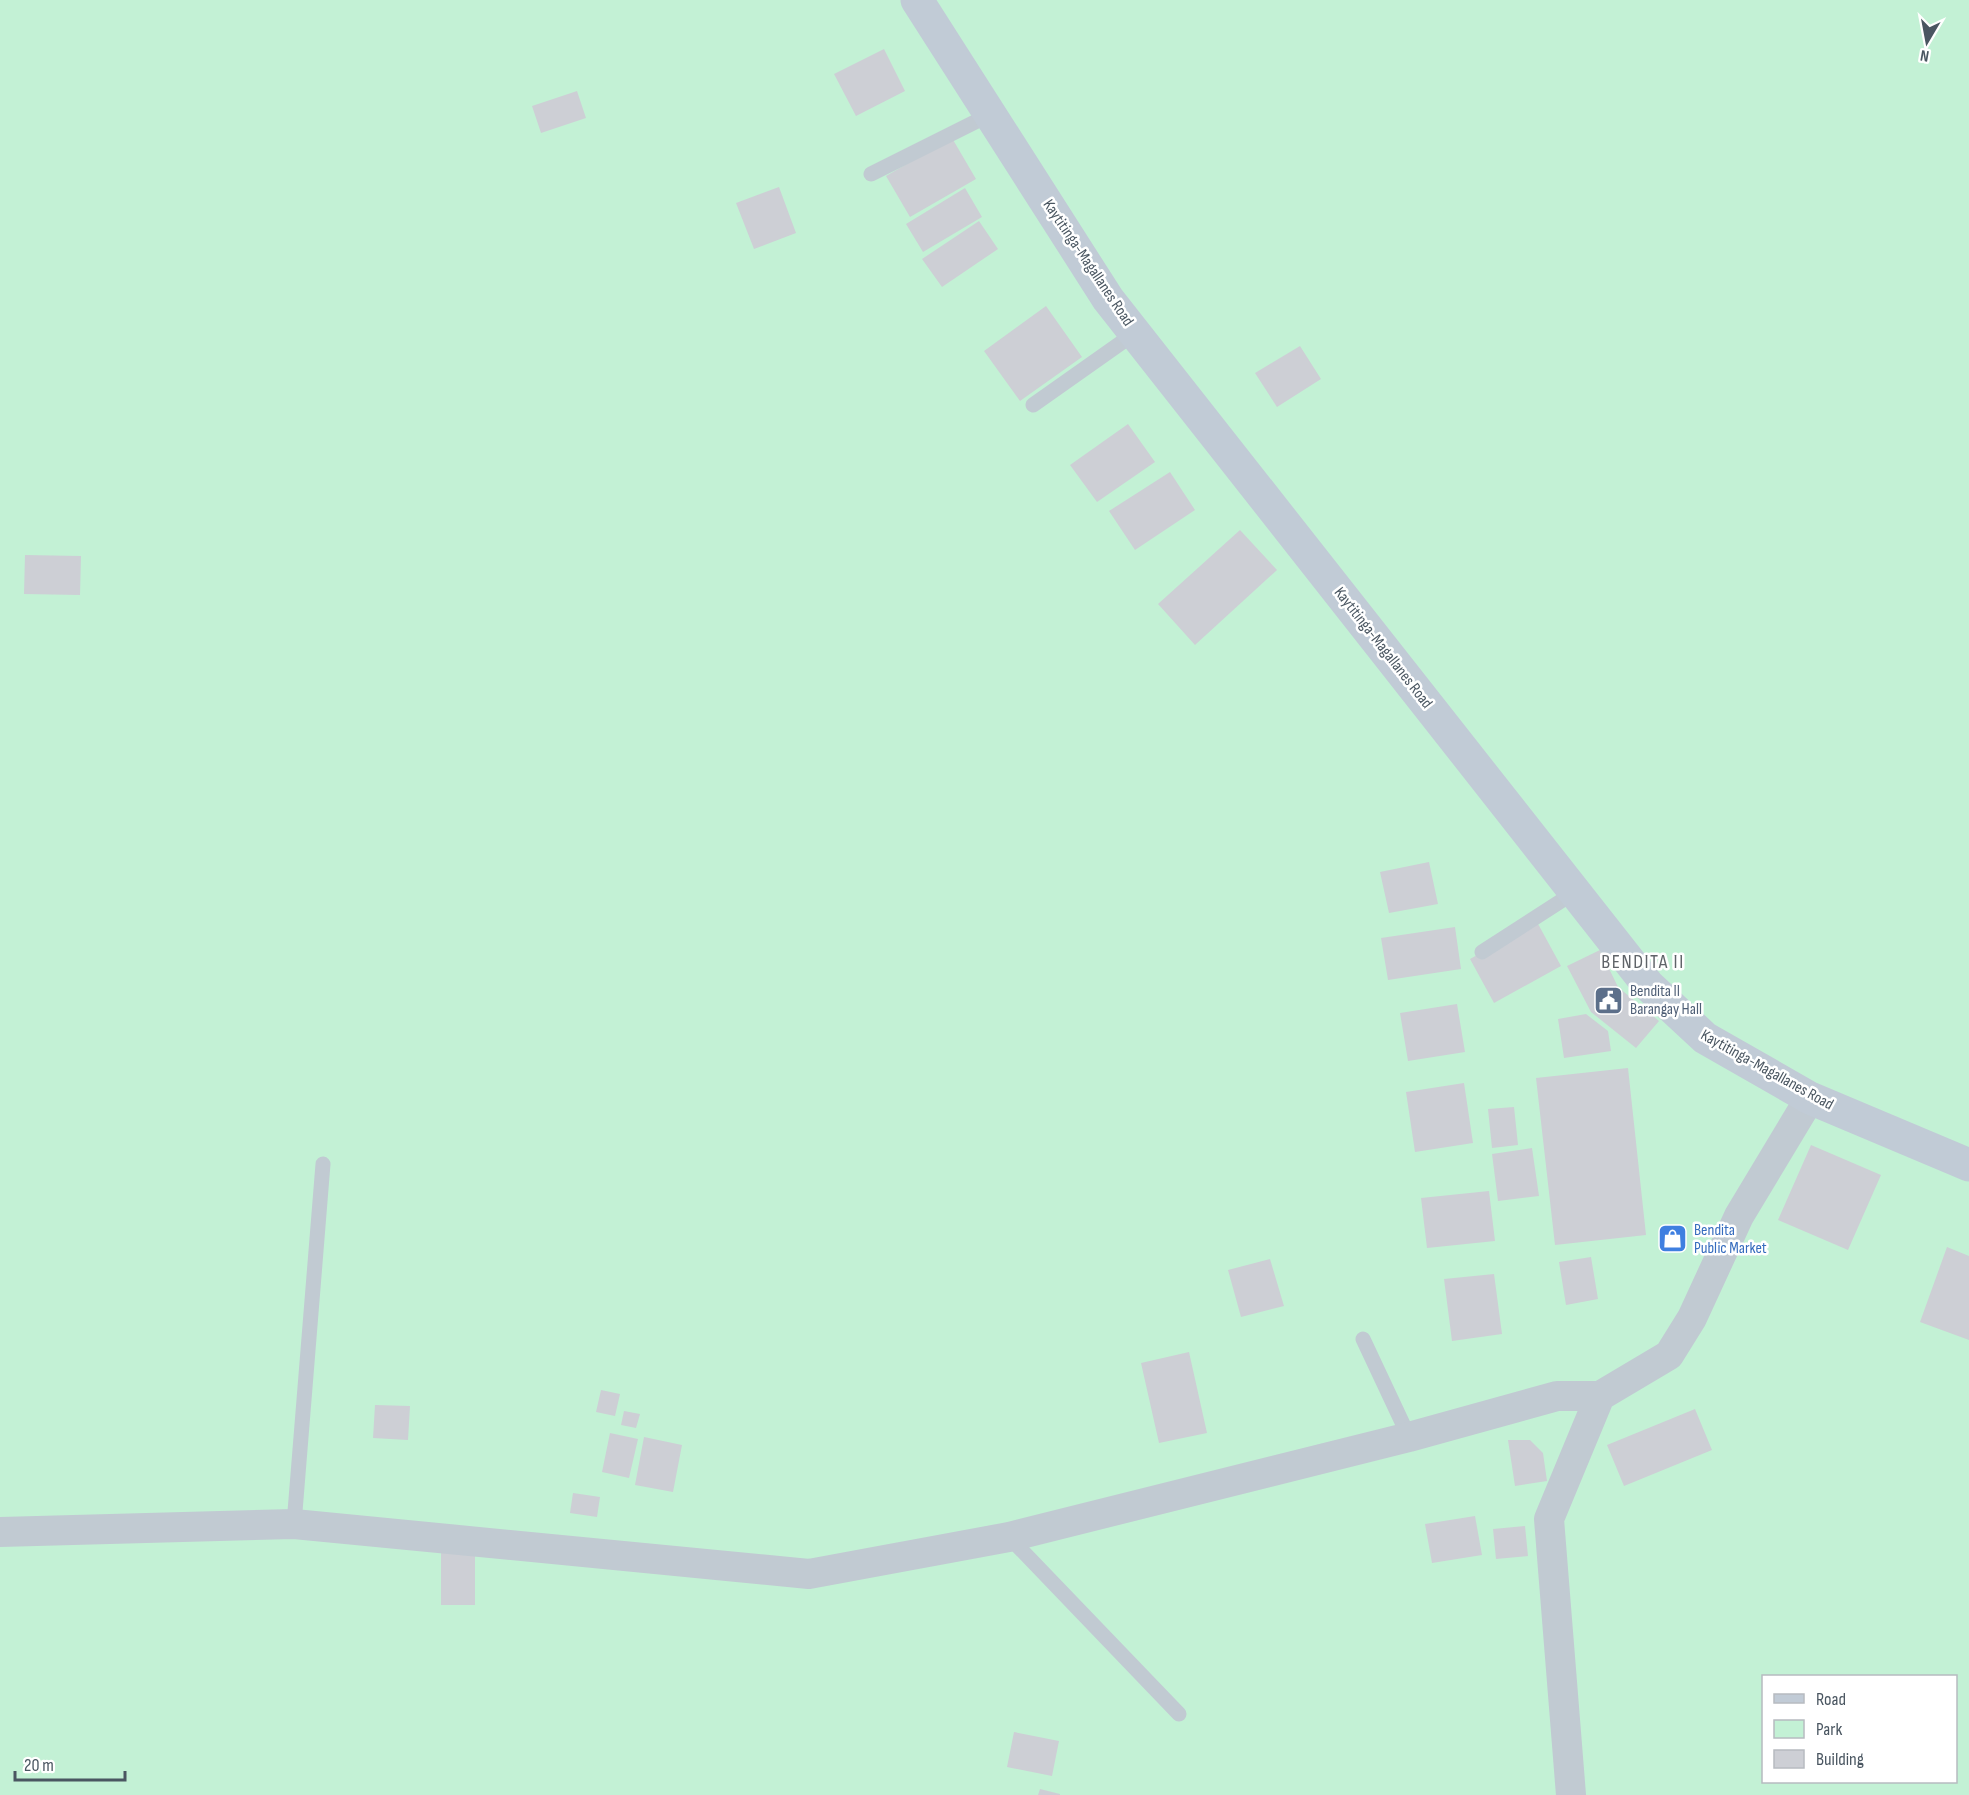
<svg xmlns="http://www.w3.org/2000/svg" width="1969" height="1795" font-family="'Sofia Sans Condensed',sans-serif">
<style>
.green{fill:#c3f1d5;fill-rule:evenodd}
.building{fill:#cdcfd5}
.lines{fill:none;stroke-linecap:round;stroke-linejoin:round}
.lane{stroke:#c1cad2;stroke-width:15}
.street{stroke:#c1cad2;stroke-width:30}
.secondary{stroke:#c1cbd6;stroke-width:33}
.labels{text-anchor:middle;dominant-baseline:central;stroke-width:5;stroke-linejoin:round;paint-order:stroke}
.street-label{font-size:16px;fill:#4a5661;stroke:#fff}
.service-label{font-size:16px;fill:#4e5e75;stroke:#fff;text-anchor:start}
.shop-label{font-size:16px;fill:#366cbe;stroke:#fff;text-anchor:start}
.quarter-label{font-size:20px;letter-spacing:1.5px;fill:#5f6368;stroke:#fff}
</style>
<rect width="100%" height="100%" fill="#f5f3f3"/>
<!-- green -->
<path class="green" d="M0 0H1969V1795H0ZM1764 1676H1956V1782H1764Z"/>
<!-- building -->
<path class="building" d="M884 49 905 91 856 116 834 74Z
M577 91 586 118 541 133 532 106Z
M952 138 976 179 910 217 886 176Z
M779 187 796 233 754 249 736 203Z
M965 188 982 217 923 252 906 224Z
M979 221 998 249 942 287 922 259Z
M1046 306 1082 357 1020 401 984 351Z
M1300 346 1321 379 1277 407 1255 373Z
M1128 424 1155 462 1097 502 1070 465Z
M1170 472 1195 510 1135 550 1109 511Z
M1240 530 1277 570 1195 645 1158 604Z
M25 555 81 556 80 595 24 594Z
M1429 862 1438 904 1389 913 1380 872Z
M1537 922 1561 966 1494 1003 1470 959Z
M1455 927 1461 969 1388 980 1381 938Z
M1600 950 1618 987 1659 1021 1636 1048 1591 1012 1567 966Z
M1457 1004 1465 1052 1408 1061 1400 1013Z
M1586 1014 1608 1031 1611 1051 1564 1058 1558 1019Z
M1628 1068 1646 1235 1555 1245 1536 1078Z
M1464 1083 1473 1143 1415 1152 1406 1092Z
M1514 1107 1518 1145 1492 1148 1488 1109Z
M1811 1145 1881 1175 1848 1250 1778 1220Z
M1532 1148 1539 1196 1498 1201 1492 1154Z
M1489 1191 1495 1241 1427 1248 1421 1198Z
M1947 1247 1969 1256V1340L1920 1322Z
M1591 1257 1598 1299 1566 1305 1559 1262Z
M1270 1259 1284 1306 1241 1317 1228 1270Z
M1494 1274 1502 1334 1452 1341 1444 1279Z
M1189 1352 1207 1433 1159 1443 1141 1363Z
M601 1390 620 1394 615 1416 596 1412Z
M375 1405 410 1406 408 1440 373 1438Z
M1695 1409 1712 1450 1624 1486 1607 1445Z
M624 1411 640 1414 636 1428 621 1425Z
M610 1433 638 1439 629 1478 602 1472Z
M644 1437 682 1445 673 1492 635 1485Z
M1508 1440H1530L1543 1453 1547 1481 1515 1486Z
M573 1493 600 1497 597 1517 570 1513Z
M1475 1516 1482 1555 1432 1563 1425 1524Z
M1525 1526 1528 1556 1496 1559 1493 1529Z
M441 1552H475V1605H441Z
M1014 1732 1059 1741 1052 1776 1007 1767Z
M1040 1789 1060 1794V1795H1038Z"/>
<g class="lines">
<!-- lane -->
<path class="lane" d="M871 174 991 114
M1033 405 1135 333
M1482 952 1575 892
M1363 1339 1409 1437
M294 1524 323 1164
M1009 1537 1179 1714"/>
<!-- street -->
<path class="street" d="M0 1532 294 1524 809 1574 1009 1537 1409 1437 1557 1396H1600
M1571 1795 1549 1519 1600 1396 1669 1355 1692 1318 1739 1216 1810 1098"/>
<!-- secondary -->
<path class="secondary" d="M917 0 1108 299 1648 985 1705 1038 1810 1098 1969 1165"/>
</g>
<!-- icons -->
<defs>
<symbol id="civic-square" viewBox="-11 -11 22 22"><rect x="-9" y="-9" width="18" height="18" rx="4" fill="#5c6f8a" stroke="#fff"/><path d="M-.6-6.5H3V-4.5H.6V-3L4-1V1h2V6H-6V1h2V-1L-.6-3ZM-1.2 2.5V6h2.4V2.5Z" fill="#fff"/></symbol>
<symbol id="shop-square" viewBox="-11 -11 22 22"><rect x="-9" y="-9" width="18" height="18" rx="4" fill="#3f7fe0" stroke="#fff"/><path d="M-5-2.5h2.3a2.7 3.5 0 0 1 5.4 0H5L5.5 6h-11ZM-1.5-2.5h3a1.5 2.3 0 0 0-3 0Z" fill="#fff"/></symbol>
</defs>
<g fill-rule="evenodd">
<use href="#civic-square" x="1592" y="984" width="33" height="33"/>
<use href="#shop-square" x="1656" y="1222" width="33" height="33"/>
</g>
<g class="labels">
<!-- street labels -->
<g class="street-label">
<text transform="translate(1088 263) rotate(56)">Kaytitinga-Magallanes Road</text>
<text transform="translate(1383 648) rotate(52)">Kaytitinga-Magallanes Road</text>
<text transform="translate(1767 1070) rotate(29)">Kaytitinga-Magallanes Road</text>
</g>
<!-- service labels -->
<g class="service-label">
<text x="1630" y="991">Bendita II<tspan x="1630" dy="18">Barangay Hall</tspan></text>
</g>
<!-- shop labels -->
<g class="shop-label">
<text x="1694" y="1230">Bendita<tspan x="1694" dy="18">Public Market</tspan></text>
</g>
<!-- quarter labels -->
<g class="quarter-label">
<text x="1643" y="962">BENDITA II</text>
</g>
</g>
<!-- legend -->
<rect x="1762" y="1675" width="195" height="108" fill="#ffffff" stroke="#b7bbc0" stroke-width="1.5"/>
<rect x="1774" y="1694" width="30" height="9" fill="#c1cbd6" stroke="#b7bbc0" stroke-width="1.5"/>
<text x="1816" y="1705" font-size="18" fill="#4a5661">Road</text>
<rect x="1774" y="1720" width="30" height="18" fill="#c3f1d5" stroke="#b7bbc0" stroke-width="1.5"/>
<text x="1816" y="1735" font-size="18" fill="#4a5661">Park</text>
<rect x="1774" y="1750" width="30" height="18" fill="#cdcfd5" stroke="#b7bbc0" stroke-width="1.5"/>
<text x="1816" y="1765" font-size="18" fill="#4a5661">Building</text>
<!-- north arrow -->
<g transform="translate(1927 42) rotate(190)" stroke="#ffffff" stroke-width="4.5" paint-order="stroke">
<path d="M0-4.5L10 22L0 15L-10 22Z" fill="#4a5661"/>
<text y="-9" font-size="16" font-weight="bold" text-anchor="middle" fill="#4a5661">N</text>
</g>
<!-- scale -->
<path d="M15 1771v9h110v-9" fill="none" stroke="#4a5661" stroke-width="3"/>
<text x="24" y="1771" font-size="18" fill="#4a5661" stroke="#ffffff" stroke-width="4.5" paint-order="stroke">20 m</text>
</svg>
